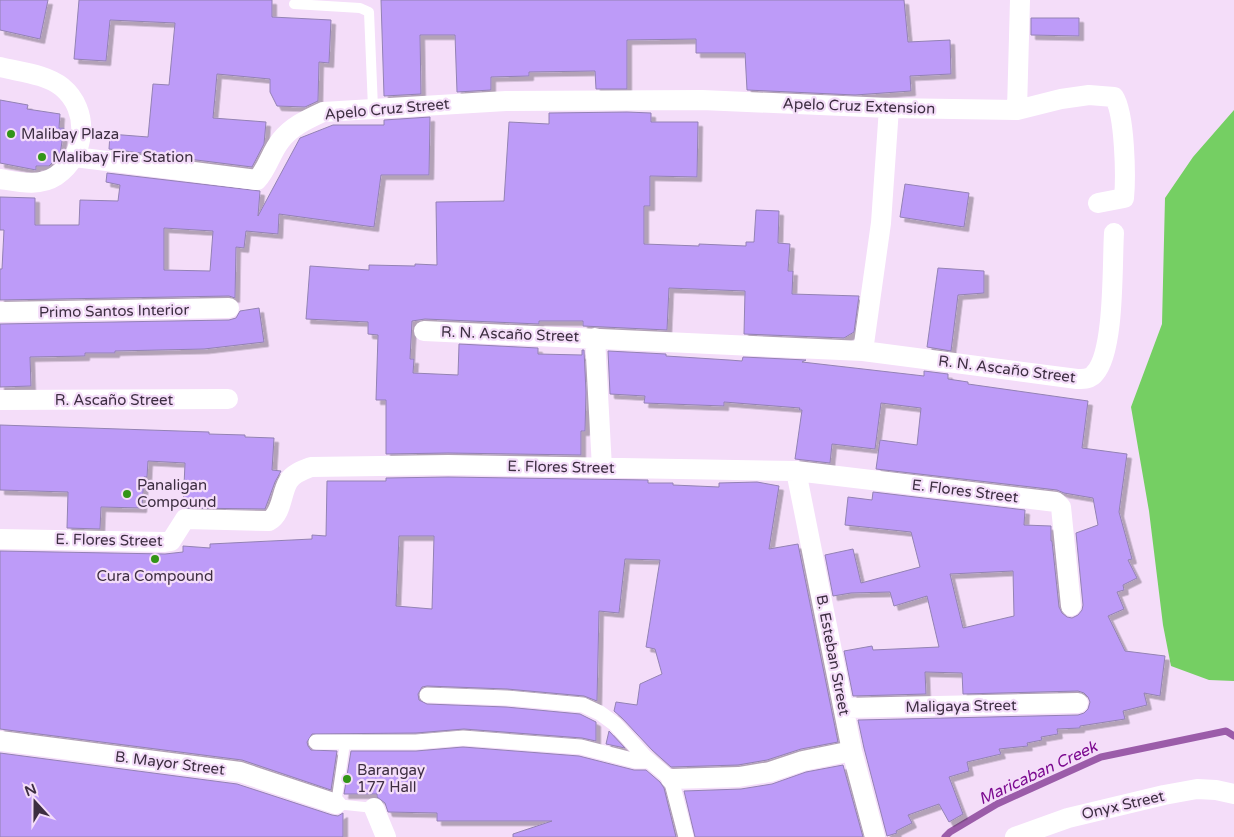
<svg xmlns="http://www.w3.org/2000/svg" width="1234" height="837" font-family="'Varela Round',sans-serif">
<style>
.forest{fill:#75cf63}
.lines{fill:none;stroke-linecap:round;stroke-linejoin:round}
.stream{stroke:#9b5ca9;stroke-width:7}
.building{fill:#bd9bf8;stroke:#9382b3;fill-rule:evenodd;filter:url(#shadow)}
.service{stroke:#fff;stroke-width:10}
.pedestrian{stroke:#fff;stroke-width:15}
.minor{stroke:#fff;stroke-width:20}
.poi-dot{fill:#329517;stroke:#f4ddf9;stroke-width:2}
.labels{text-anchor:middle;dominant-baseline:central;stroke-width:4.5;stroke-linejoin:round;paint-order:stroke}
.street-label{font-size:15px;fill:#3d2e41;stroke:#f4ddf9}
.poi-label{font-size:15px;fill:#3d2e41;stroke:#f4ddf9;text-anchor:start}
.water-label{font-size:16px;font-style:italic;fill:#7c0a90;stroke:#f4ddf9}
</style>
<defs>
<filter id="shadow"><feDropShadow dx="4.5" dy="4.5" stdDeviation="0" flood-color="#0004"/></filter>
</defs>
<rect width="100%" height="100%" fill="#f4ddf9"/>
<!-- forest -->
<path class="forest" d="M1234 110V681L1209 680 1171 666 1163 625 1149 511 1131 407 1162 324 1165 198 1193 157Z"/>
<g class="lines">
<!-- stream -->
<path class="stream" d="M945 837 950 832 997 804 1101 757 1226 731 1234 736"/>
</g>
<!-- building -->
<path class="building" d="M0 0H48L40 39 0 30Z
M79 0H272V17L331 20 329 63 319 62 318 101 305 107 277 106 270 92V79L217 74 213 118 266 122 264 144 252 167 109 149 110 134 148 137 153 84 169 85 175 23 110 20 106 61 74 59Z
M381 0H904L908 42 950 40 951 74 910 76 911 91 855 95 747 90 745 53H696V39L627 40V89H596L595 71 529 72V76L491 77V90L457 92 455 35H420L421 94 384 96Z
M1031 18H1079V36L1031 35Z
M0 100 28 105 27 109 60 114 59 128H64L60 155 49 166H36V170L0 163Z
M627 112 651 113V122H698L697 177 650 176V206H644V244L699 246V244L746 246V242H754L756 210 779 211 778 243 790 244 788 271H793L792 294 859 296 854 332 844 338 744 334 745 291 669 288 667 330 583 326V321H539V324L425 319 412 321 410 359H414L413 373 458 375 459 344 538 348V354L582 355V350H584L586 392 585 431H581V455L448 453 386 454V400H376L378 335 368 334V322L306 319 310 266 369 270V265L415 266V264L437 265 436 202 504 201 509 122 549 124V113Z
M430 117 429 175H381L374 227 279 214 278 234 246 231 244 248 236 247 235 298 229 296 0 300V269H2L4 230H0V197L35 198V225H79L80 200 118 201 120 185 106 182 107 173 260 191 258 216 300 138 333 125H384V120ZM164 228 213 231 210 271 164 270Z
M905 184 969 193 964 227 900 217Z
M938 268 984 271V293L958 295 951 351 927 347Z
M259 308 264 342 204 349 115 351V353H85V356L30 357 31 386 0 387V324L229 320 236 318 240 311Z
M608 351 666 354V356L729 360 742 361 743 357 806 360 802 362 924 376V371L948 374V379L968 382V384L1088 401 1082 448 1127 454 1119 512 1132 559 1128 560 1137 578 1123 585 1124 590 1117 592 1124 609 1108 616 1125 651 1165 656 1160 696 1144 693 1147 705 1123 711 1125 719 1080 726V728L1057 729 1058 734 1041 737 1042 740 1027 743 1028 746 999 749 1001 754 967 762 969 771 949 777 963 814 949 822 939 804 908 815 912 823 896 831 897 833 887 836 864 748 858 720 1078 715 1084 713 1088 709 1090 702 1088 697 1084 693 1078 691 963 694 962 673 925 672 926 694 853 696 844 651 872 646 873 650 939 647 927 596 894 606 890 592 851 593 833 596 825 555 853 549 861 583 920 567 911 532 845 525 848 497 872 500 873 492 1025 510 1024 525 1051 526V541H1052L1059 607 1062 613 1067 617 1072 618 1078 615 1082 610 1083 605 1076 533 1098 525 1093 498 1064 493 1057 490 876 469 880 440 917 445 921 408 881 403 875 449 832 444 830 463 795 459 802 410H799L800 408 724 402V406L644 403 645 396 610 394ZM1013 571 1014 616 963 628 950 574Z
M0 425 209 432V434L245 435V437L274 438 272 470 281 471 275 482 265 509 183 508 185 463 148 461 147 477H144L142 508 101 507 100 529 67 528 68 492 0 490Z
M448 477 648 480V483H673V485L719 487V483L757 482 779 486 769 549 798 544 838 742 801 749 767 760 738 765 671 767 652 750 622 718 614 711 616 702 637 705 640 684 662 674 655 649 646 647 660 560 625 559 619 613 599 611 597 701 584 696 507 689 427 686 422 687 418 694 419 700 427 704 506 707 580 714 596 722V741L582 738 464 729 416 733 312 734 307 742 308 746 311 750 337 751 331 790 242 760 0 729V551L165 554 183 552V546L210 548V544L312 539V535L326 536 327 481H386V478ZM399 536H434L432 609 396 606Z
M609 731 625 748 606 744Z
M463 747 579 756 634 770H646L660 782 664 788 676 837H513V834L552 821H437V813L388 812 385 803 377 797V794H344L351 751H416Z
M0 753 237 784 332 815 338 816 343 813V837H0Z
M843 765 863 837H695L684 791 741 789 772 784 806 772Z"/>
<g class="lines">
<!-- service -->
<path class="service" d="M294 4 360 8 369 12 373 108
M345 743 336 804 374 808"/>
<!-- pedestrian -->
<path class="pedestrian" d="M427 695 507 698 583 705 600 713 615 724 645 757 671 779 686 837
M316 742H416L463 738 581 747 636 761H650"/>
<!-- minor -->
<path class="minor" d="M0 67C20 72 46 74 62 87 90 110 87 155 56 176 39 187 19 182 0 179
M1017 110 1020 0
M75 157 257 180C268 168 271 152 281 140 292 126 308 119 323 112L506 101 702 100 889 108 1017 110 1061 99 1089 95 1114 97C1125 114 1126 177 1124 198L1098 203
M0 312 229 308
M424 331 863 351 1077 379C1084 379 1091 379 1095 373 1115 351 1112 264 1114 233
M595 338 602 468
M863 351 881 223 889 108
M0 400 228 399
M796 471 852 751 875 837
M0 539 165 542 171 541 185 519 269 521C282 514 281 494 288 482 292 474 303 470 311 467L448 465 796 471 1056 502 1061 507 1071 606
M844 708 1078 703
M0 741 240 772 336 804
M671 779 739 777 770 772 803 761 852 751
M374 808 386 837
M1015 837 1068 818 1164 795 1197 789 1216 790 1234 794"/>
</g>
<!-- markers -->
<g class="poi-dot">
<circle cx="11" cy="134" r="5"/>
<circle cx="42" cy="157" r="5"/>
<circle cx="127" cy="494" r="5"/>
<circle cx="155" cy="559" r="5"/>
<circle cx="347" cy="779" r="5"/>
</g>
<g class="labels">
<!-- street labels -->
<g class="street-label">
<text transform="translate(859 106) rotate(2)">Apelo Cruz Extension</text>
<text transform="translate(387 109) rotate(-5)">Apelo Cruz Street</text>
<text transform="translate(114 311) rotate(-1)">Primo Santos Interior</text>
<text transform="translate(510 334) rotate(2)">R. N. Ascaño Street</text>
<text transform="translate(1007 369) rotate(7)">R. N. Ascaño Street</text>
<text x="114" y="400">R. Ascaño Street</text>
<text transform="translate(561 467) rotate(1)">E. Flores Street</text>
<text transform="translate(965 491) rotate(7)">E. Flores Street</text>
<text transform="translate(109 540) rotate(1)">E. Flores Street</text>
<text transform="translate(833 655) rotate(79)">B. Esteban Street</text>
<text transform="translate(961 706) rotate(-1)">Maligaya Street</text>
<text transform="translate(170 763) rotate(7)">B. Mayor Street</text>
<text transform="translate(1123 805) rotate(-13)">Onyx Street</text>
</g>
<!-- poi labels -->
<g class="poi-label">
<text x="21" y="134">Malibay Plaza</text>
<text x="52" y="157">Malibay Fire Station</text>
<text x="137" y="485">Panaligan<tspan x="137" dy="17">Compound</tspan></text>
<text x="155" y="576" text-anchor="middle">Cura Compound</text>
<text x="357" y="770">Barangay<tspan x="357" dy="17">177 Hall</tspan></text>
</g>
<!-- water labels -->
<g class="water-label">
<text transform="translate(1038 773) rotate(-25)">Maricaban Creek</text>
</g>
</g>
<!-- north arrow -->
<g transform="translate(35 802) rotate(339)" stroke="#f4ddf9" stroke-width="4" paint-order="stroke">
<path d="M0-4L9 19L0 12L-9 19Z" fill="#3d2e41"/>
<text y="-8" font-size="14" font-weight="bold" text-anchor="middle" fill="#3d2e41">N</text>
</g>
</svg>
